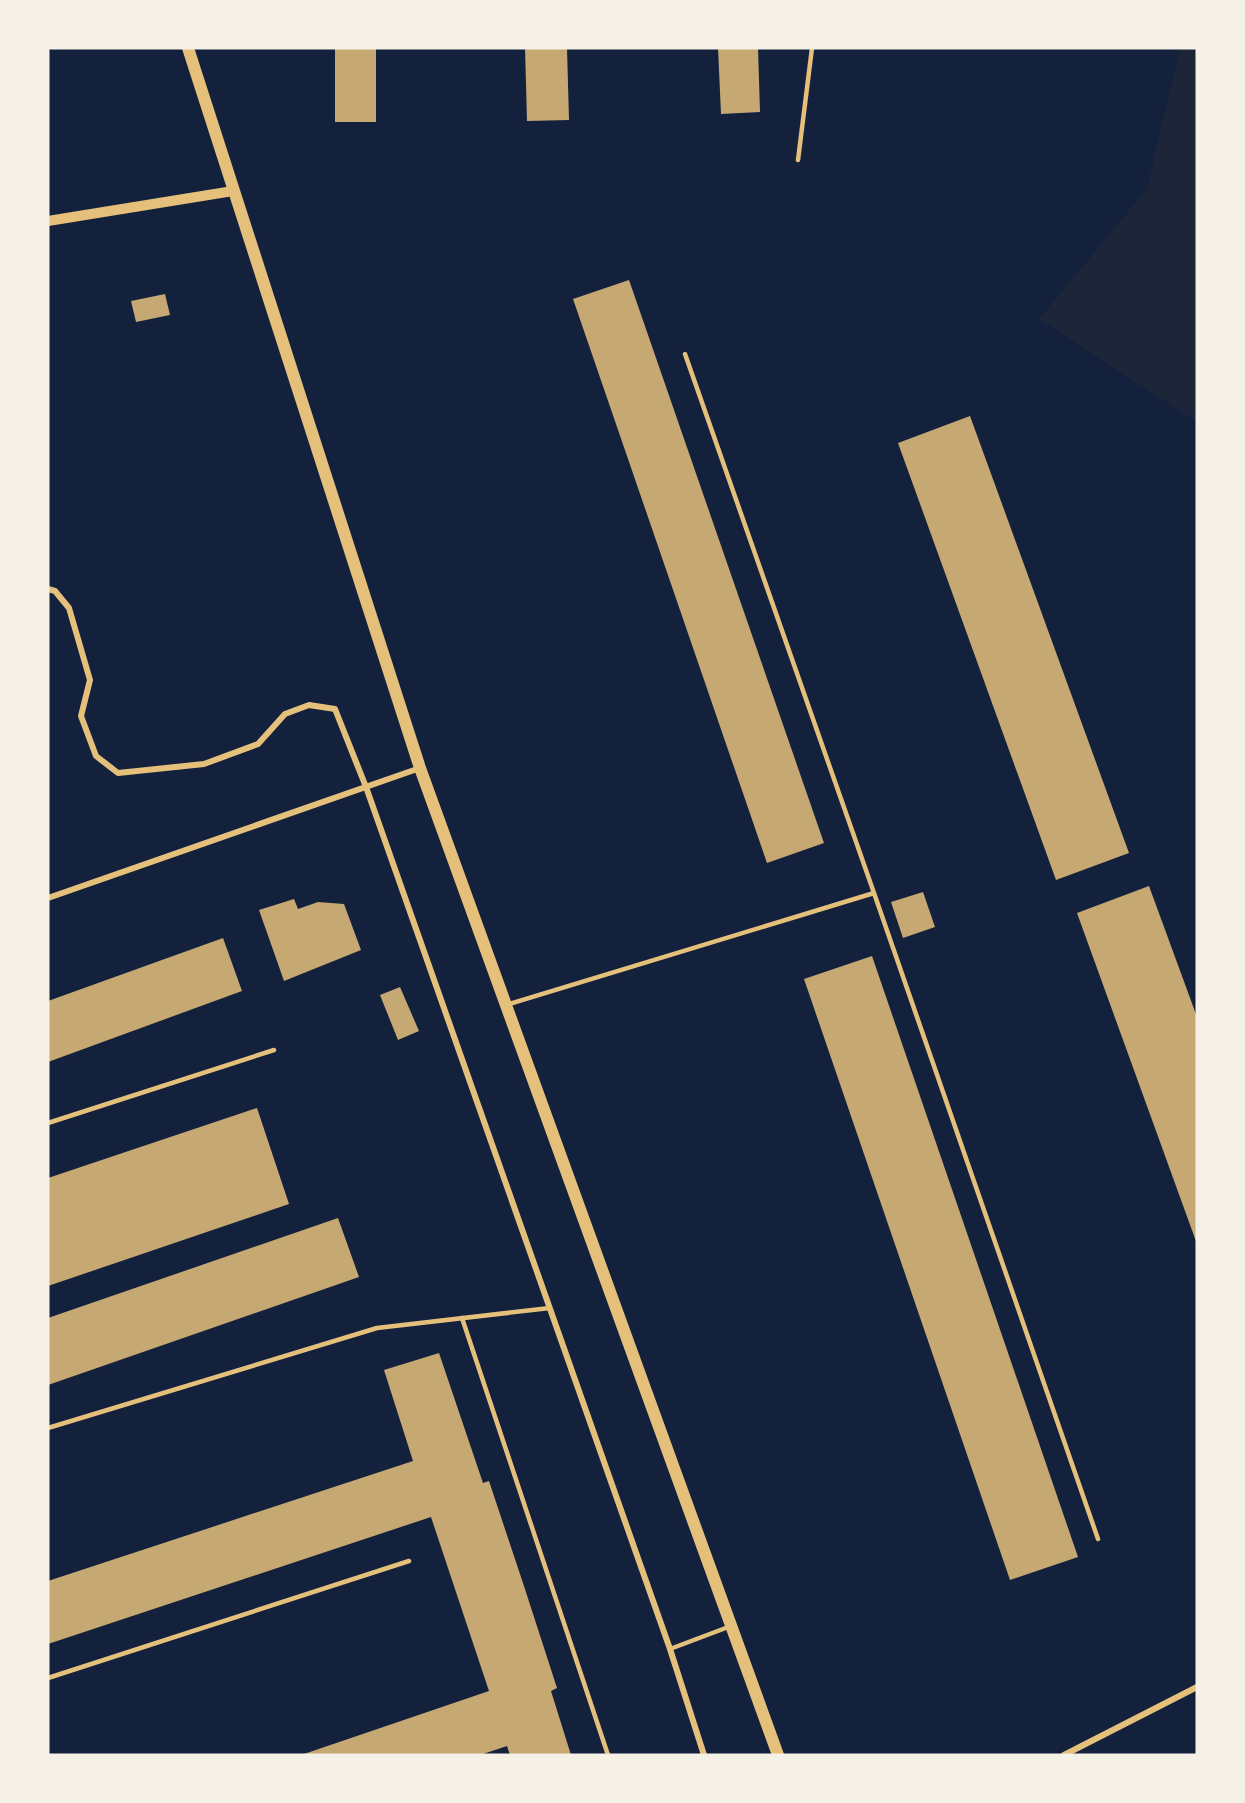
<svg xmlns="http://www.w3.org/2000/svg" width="1245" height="1803" font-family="Overpass,sans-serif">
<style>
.green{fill:#1d2539}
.building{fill:#c6a872}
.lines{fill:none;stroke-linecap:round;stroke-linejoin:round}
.service{stroke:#e5c07b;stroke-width:4.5}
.minor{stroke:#e5c07b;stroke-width:6}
.tertiary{stroke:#e5c07b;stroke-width:10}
.secondary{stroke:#e5c07b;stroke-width:12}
</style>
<rect width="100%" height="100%" fill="#14213d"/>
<!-- green -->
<path class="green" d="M1180 48H1197V422L1039 319 1147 189Z"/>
<!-- building -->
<path class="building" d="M335 48H376V122H335Z
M525 48H567L569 120 527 121Z
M718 48H758L760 112 721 114Z
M629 280 824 843 767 863 573 299Z
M165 294 170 315 136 322 131 301Z
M970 416 1129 853 1056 880 898 443Z
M1149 886 1197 1017V1244L1077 913Z
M923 892 935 927 903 938 891 902Z
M294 899 298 909 318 902 344 904 361 950 284 981 259 910Z
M223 938 242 991 48 1062V1001Z
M872 956 1078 1557 1010 1580 804 979Z
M400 987 419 1031 398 1040 380 995Z
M257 1108 289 1204 48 1286V1178Z
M338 1218 359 1277 48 1385V1318Z
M439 1353 483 1483 489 1481 523 1583 557 1688 551 1691 571 1755H510L507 1746 480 1755H301L489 1691 431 1517 48 1644V1581L413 1461 384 1370Z"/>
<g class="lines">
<!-- service -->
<path class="service" d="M798 160 812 48
M874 893 1098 1539
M506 1005 874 893 685 354
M48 1123 274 1050
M462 1318 608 1755
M48 1428 377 1328 550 1308
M670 1649 731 1626
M48 1678 409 1561"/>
<!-- minor -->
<path class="minor" d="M48 589 55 591 69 608 90 680 81 716 96 756 118 773 204 764 258 744 285 714 309 705 335 709 366 787 670 1649 704 1755
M48 898 420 768
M1064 1755 1197 1687"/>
<!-- tertiary -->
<path class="tertiary" d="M48 221 233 191"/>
<!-- secondary -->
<path class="secondary" d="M188 48 420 768 778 1755"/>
</g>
<!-- border -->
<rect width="1245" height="1803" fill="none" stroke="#f6f1e7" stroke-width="99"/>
</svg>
